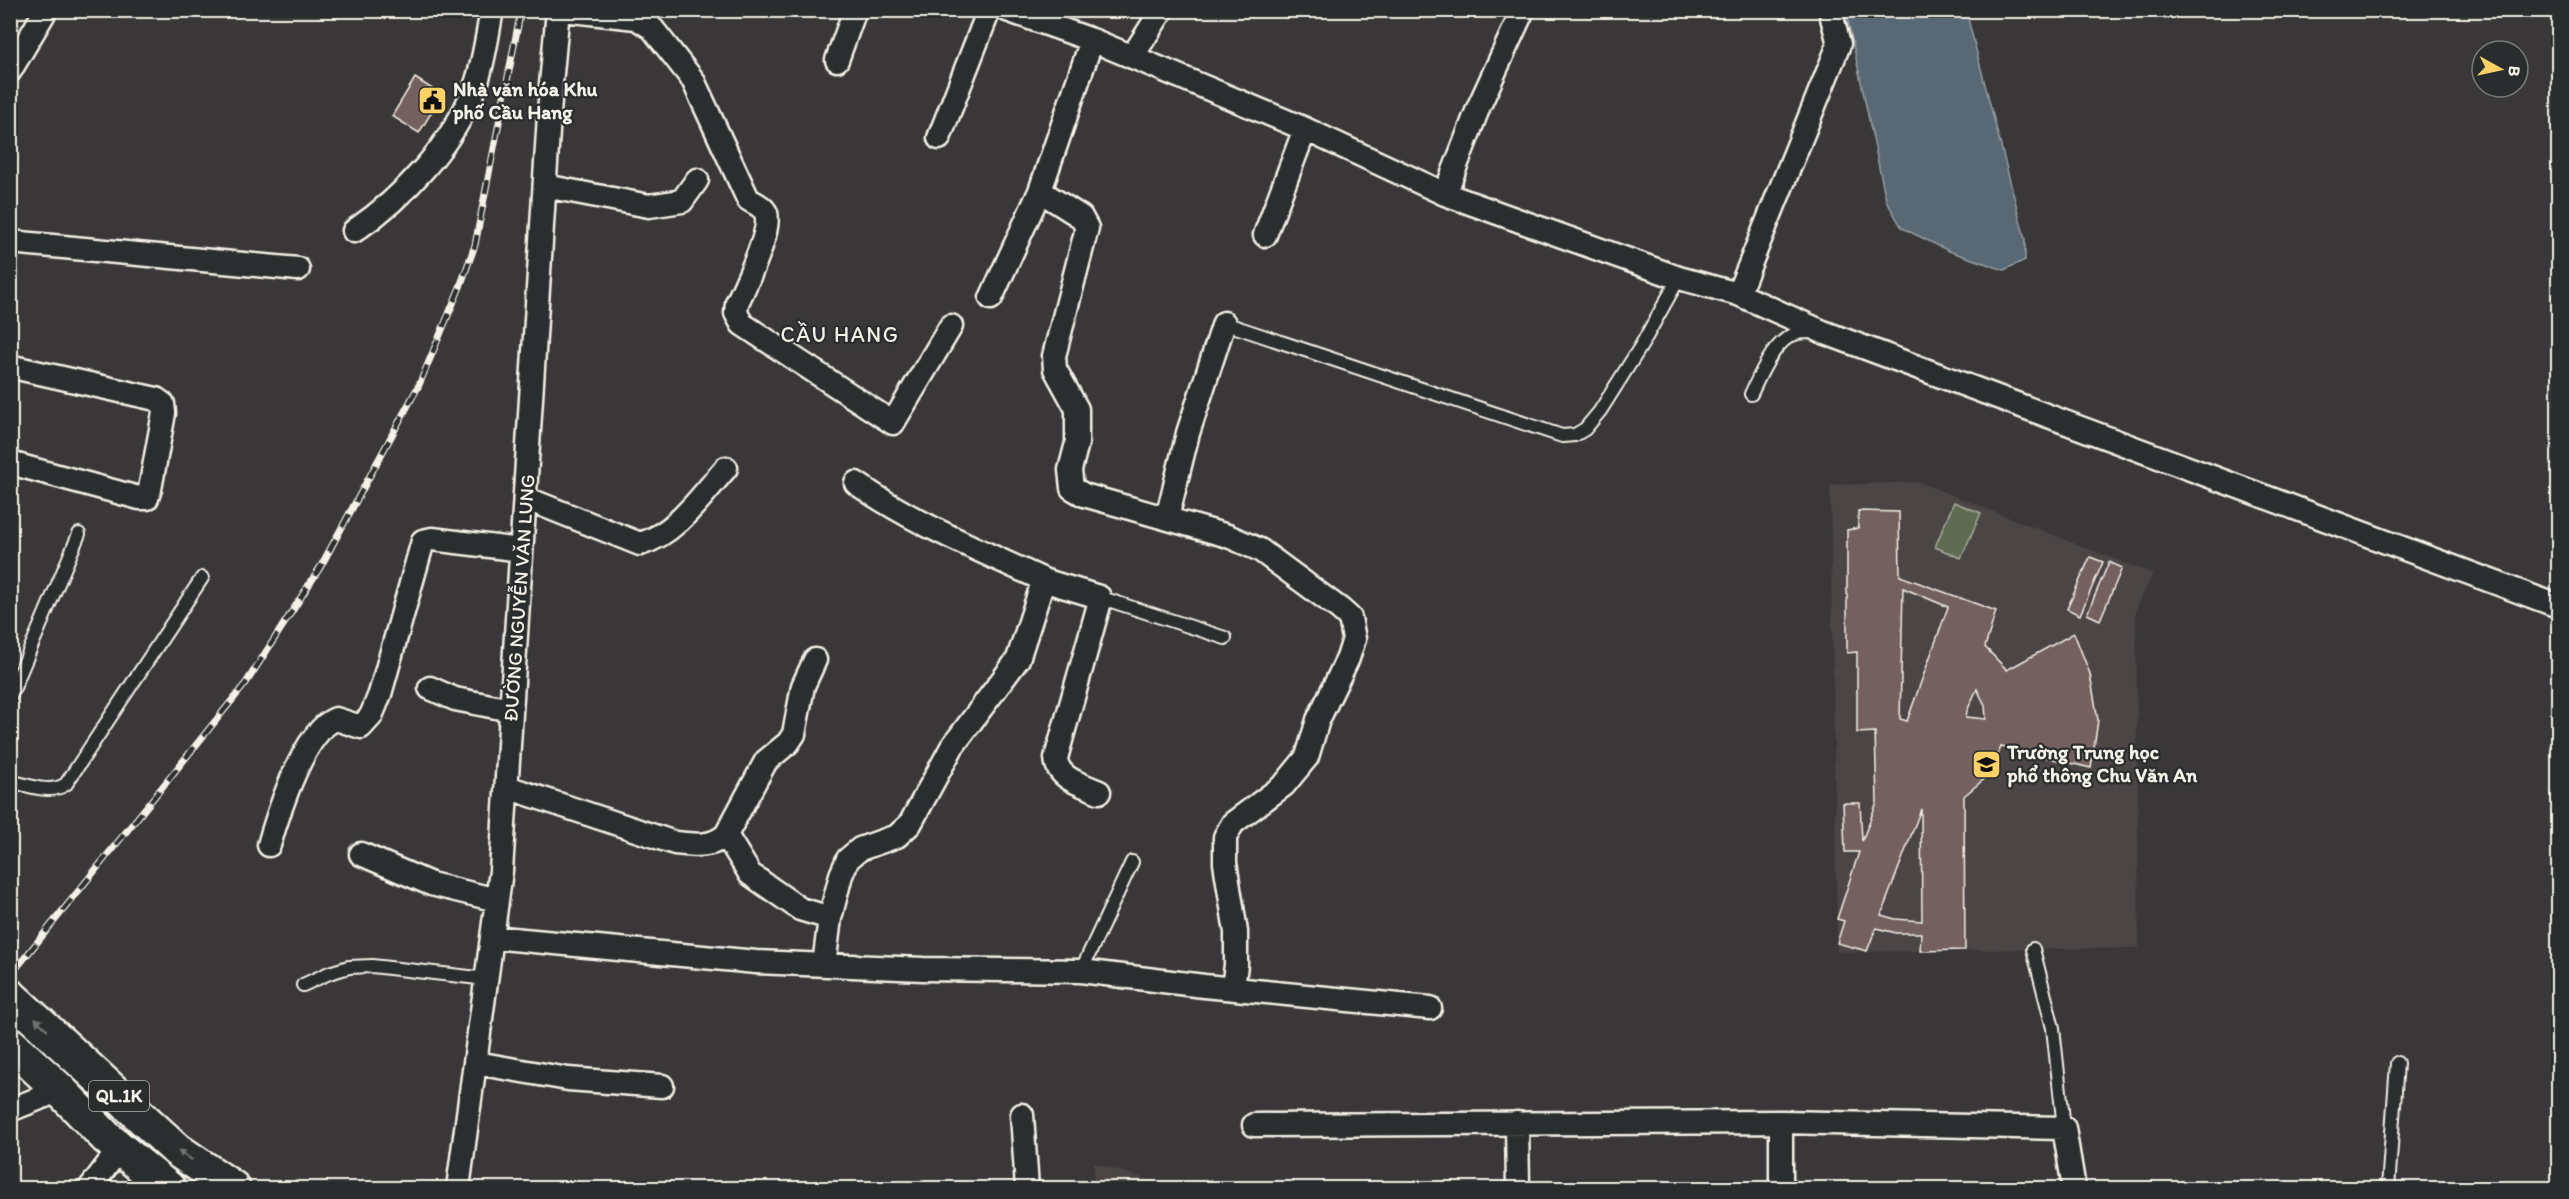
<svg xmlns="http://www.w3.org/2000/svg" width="2569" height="1199" font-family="Itim,sans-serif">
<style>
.built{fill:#4b4444}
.green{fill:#5e6b52;stroke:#a9ae9d;stroke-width:1.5}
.water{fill:#586874;stroke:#969fa2;stroke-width:1.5}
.building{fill:#756160;stroke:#f4f1e8;stroke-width:1.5;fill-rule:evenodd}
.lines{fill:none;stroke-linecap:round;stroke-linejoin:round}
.lane-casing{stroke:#f4f1e8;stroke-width:16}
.street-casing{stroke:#f4f1e8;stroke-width:27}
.primary-casing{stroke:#f4f1e8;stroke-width:38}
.lane{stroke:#2a2d2e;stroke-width:12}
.street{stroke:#2a2d2e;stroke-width:22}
.primary{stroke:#2a2d2e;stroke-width:33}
.rail-casing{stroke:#f4f1e8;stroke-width:7}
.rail{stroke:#2a2d2e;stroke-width:4.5;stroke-dasharray:14;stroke-linecap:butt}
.oneway{fill:#71726f}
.labels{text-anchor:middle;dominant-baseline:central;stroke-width:4.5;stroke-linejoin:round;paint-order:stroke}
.shield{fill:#2a2d2e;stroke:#b7b6b0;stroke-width:1.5}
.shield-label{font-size:18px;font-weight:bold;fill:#f4f1e8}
.poi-label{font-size:20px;font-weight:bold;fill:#f4f1e8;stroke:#2a2d2e;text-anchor:start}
.street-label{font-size:20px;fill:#f4f1e8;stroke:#2a2d2e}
.quarter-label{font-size:22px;letter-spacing:1.5px;fill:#f4f1e8;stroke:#2a2d2e}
</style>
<rect width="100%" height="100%" fill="#393738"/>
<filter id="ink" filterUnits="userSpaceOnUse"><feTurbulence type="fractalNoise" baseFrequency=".0167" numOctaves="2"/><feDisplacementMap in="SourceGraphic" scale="12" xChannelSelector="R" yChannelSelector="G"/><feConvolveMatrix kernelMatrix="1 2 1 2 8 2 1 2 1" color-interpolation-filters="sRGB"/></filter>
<g filter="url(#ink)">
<!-- built -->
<path class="built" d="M1919 482 2153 574 2136 609 2139 948 1837 952 1830 485Z
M1094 1163 1175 1188H1176H1094Z"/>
<!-- green -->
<path class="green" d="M1954 502 1981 513 1961 558 1935 547Z"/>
<!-- water -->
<path class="water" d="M1846 11H1966L2025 239V260L2004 270 1949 251 1902 228 1886 200Z"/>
<!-- building -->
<path class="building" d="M415 78 442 95 419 133 392 116Z
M1858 511 1899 512 1900 576 1996 611 1985 647 2007 670 2074 633 2090 674 2098 720 2091 768 2001 747 1996 760 1983 780 1964 796 1965 950 1920 951 1921 933H1896L1876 928 1867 951 1837 943 1844 921 1837 919 1859 852H1845L1843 803H1860L1862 841 1877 802 1875 732 1857 733V652L1847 653V530L1858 528ZM1903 588 1948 607 1907 721 1900 719ZM1977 689 1985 705 1986 719 1966 717 1967 711ZM1921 809 1922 921 1895 919 1881 915Z
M2090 557 2103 562 2080 615 2067 609Z
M2109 562 2122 568 2100 620 2087 614Z"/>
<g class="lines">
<defs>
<path id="lane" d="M1224 323 1562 436 1575 435 1585 429 1600 411 1641 346 1679 278
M1751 394C1760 375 1775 338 1798 333 1803 332 1809 332 1813 332
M1099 597 1225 638
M10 697 79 534
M10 781C28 785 50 795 66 784L202 578
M2033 949 2053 1028 2064 1128
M1081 971 1132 862
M303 985 329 973 349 967 372 966 487 979
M2388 1188 2397 1063"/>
<path id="street" d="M563 10 636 18 652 28 693 80 748 199C754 203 763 206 766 213 772 230 745 286 737 303L736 313 742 324 893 423 951 326
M1007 10 1092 40 1305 129 1445 194 1679 278 1738 294 1823 332 2558 606
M1092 40 1040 191 1081 217 1087 228 1054 356 1055 369 1077 409V443L1070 470 1072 488 1084 495 1228 536 1260 550 1340 609 1350 618 1354 639 1348 658 1318 720 1307 757 1284 785 1233 823 1225 837V863L1236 932V965L1233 988
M1132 57 1162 10
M837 60 855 10
M10 71 46 10
M939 138 989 10
M545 186 649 206 682 201 697 180
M1445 194 1479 106 1523 10
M354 231C404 197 453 144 475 87 484 63 487 36 492 10
M1265 235 1305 129
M10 242 298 269
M1738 294 1836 52 1839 44 1830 10
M991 298 1040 191
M10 463 139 498H147L150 489 164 413 163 404 156 399 13 367
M856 483C914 524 982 551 1046 581
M525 498 640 544C676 534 702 495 726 468
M1167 518 1188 433 1224 323
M430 688 455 699 511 710
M507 787 675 843C695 845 710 848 726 835L766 761 788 743 794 734 803 686 815 660
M726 835 750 874 800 909 830 918
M269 845C278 814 304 730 336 719L361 727 371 716 380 694 423 541 432 539 521 550
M361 854 431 884 497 900
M492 937 756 962 923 969 1081 971 1204 986 1430 1008
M824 965 830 918 841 875 848 859 860 849 897 836 910 824 952 747 1018 659 1042 585 1046 581 1099 597 1100 601 1056 758C1057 779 1082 784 1099 792
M476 1063 568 1079 662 1086
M10 1110 60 1090
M1022 1115 1027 1188
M1517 1123 1518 1188
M1254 1125 1781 1122 2064 1128 2074 1188
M90 1188 120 1148
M458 1188 501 871 551 84 558 10
M1781 1188V1122"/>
<path id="primary" d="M10 996 177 1150 233 1188
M10 1044 60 1090 107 1138 168 1188"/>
</defs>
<!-- lane casing -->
<use href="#lane" class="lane-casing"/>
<!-- street casing -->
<use href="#street" class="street-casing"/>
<!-- primary casing -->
<use href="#primary" class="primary-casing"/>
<!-- lane -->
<use href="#lane" class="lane"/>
<!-- street -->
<use href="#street" class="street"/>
<!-- primary -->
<use href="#primary" class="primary"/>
<defs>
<path id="rail" d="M10 976 246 683 321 566 419 385 460 287 475 245 521 10"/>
</defs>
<!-- rail casing -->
<use href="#rail" class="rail-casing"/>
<!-- rail -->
<use href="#rail" class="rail"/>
</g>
<!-- one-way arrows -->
<defs><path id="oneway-solid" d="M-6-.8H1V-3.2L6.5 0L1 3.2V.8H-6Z" transform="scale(1.5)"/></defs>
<g class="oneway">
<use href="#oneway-solid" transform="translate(41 1024) rotate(-137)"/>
<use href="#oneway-solid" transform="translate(185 1155) rotate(-145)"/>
</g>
</g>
<!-- icons -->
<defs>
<symbol id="civic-square" viewBox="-11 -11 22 22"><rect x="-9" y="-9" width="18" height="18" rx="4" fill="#ffd166" stroke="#2a2d2e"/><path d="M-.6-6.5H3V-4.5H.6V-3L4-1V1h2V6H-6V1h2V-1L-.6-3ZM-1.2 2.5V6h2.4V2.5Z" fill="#111"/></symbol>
<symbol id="school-square" viewBox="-11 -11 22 22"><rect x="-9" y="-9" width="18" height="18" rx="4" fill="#ffd166" stroke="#2a2d2e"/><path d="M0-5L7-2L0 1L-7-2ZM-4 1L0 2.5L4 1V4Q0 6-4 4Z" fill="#111"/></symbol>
</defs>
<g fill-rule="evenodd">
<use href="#civic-square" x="416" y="84" width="33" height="33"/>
<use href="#school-square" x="1970" y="748" width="33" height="33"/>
</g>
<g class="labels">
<!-- shield labels -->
<rect class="shield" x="89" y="1081" width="60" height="30" rx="4.5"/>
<g class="shield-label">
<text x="119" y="1096">QL.1K</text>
</g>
<!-- poi labels -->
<g class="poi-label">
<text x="453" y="89">Nhà văn hóa Khu<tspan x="453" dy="23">phố Cầu Hang</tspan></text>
<text x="2007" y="752">Trường Trung học<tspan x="2007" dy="23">phổ thông Chu Văn An</tspan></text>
</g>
<!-- street labels -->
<g class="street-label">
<text transform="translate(519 598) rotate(-86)">ĐƯỜNG NGUYỄN VĂN LUNG</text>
</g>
<!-- quarter labels -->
<g class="quarter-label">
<text x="840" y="334">CẦU HANG</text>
</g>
</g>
<!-- margin -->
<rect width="2569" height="1199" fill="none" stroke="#2a2d2e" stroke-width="36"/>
<rect x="18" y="18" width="2533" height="1163" fill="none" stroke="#f4f1e8" stroke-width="2" filter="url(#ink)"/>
<!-- north arrow -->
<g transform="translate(2500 69) rotate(98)"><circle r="28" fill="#2a2d2e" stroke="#7b7b78" stroke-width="1.5"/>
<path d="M0-4.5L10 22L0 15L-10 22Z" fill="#ffd166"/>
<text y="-9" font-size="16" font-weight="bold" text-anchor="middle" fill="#f4f1e8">B</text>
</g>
</svg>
